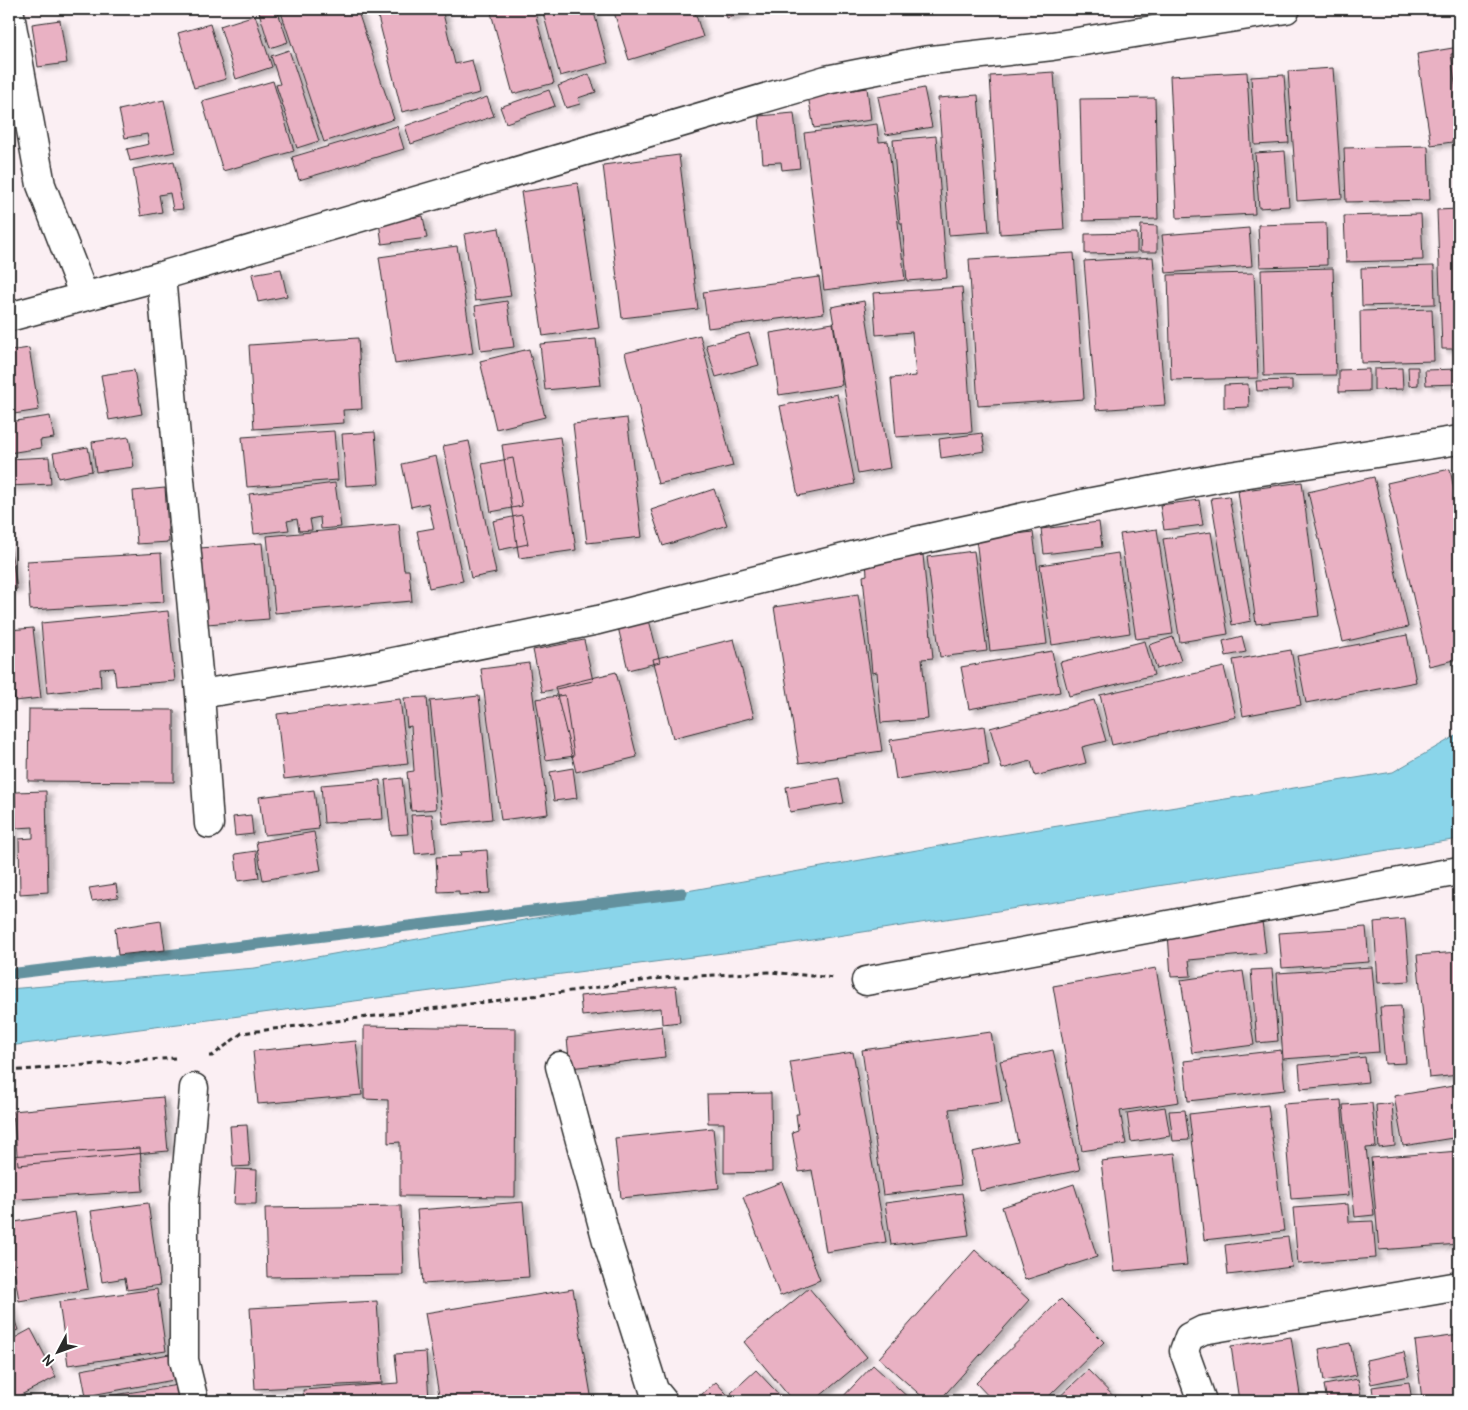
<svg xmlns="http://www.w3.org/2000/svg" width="1468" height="1410" font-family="Pangolin,sans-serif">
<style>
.water{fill:#8ad5ea;stroke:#64919e}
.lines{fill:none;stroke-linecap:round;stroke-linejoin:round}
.stream{stroke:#64919e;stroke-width:11}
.building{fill:#e9b1c3;stroke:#2b2b2b;filter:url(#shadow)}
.minor-casing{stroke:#2b2b2b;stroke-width:31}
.path{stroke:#2b2b2b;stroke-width:3;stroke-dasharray:5 4;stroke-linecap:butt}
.minor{stroke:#fff;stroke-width:28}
</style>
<defs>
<filter id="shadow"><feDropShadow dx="5.5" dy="3" stdDeviation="2.5" flood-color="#0004"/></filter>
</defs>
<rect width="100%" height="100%" fill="#fbeff3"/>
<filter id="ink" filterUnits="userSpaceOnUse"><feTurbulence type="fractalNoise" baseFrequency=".02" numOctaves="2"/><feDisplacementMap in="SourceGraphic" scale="10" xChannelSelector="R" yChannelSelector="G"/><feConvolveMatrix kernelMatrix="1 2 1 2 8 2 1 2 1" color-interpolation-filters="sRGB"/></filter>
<g filter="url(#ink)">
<!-- water -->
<path class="water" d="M1459 734V839L754 949 9 1046V989L255 968 990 837 1393 772Z"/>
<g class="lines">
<!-- stream -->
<path class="stream" d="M9 974 682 893"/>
</g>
<!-- building -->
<path class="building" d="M258 9H277L288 42 270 48Z
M280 9H357L394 119 324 142Z
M376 9H442L455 64 472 60 480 93 402 112Z
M490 9H534L554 83 513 94Z
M542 9H593L608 63 560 76Z
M613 9H694L703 37 629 60Z
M723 9H754L727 18Z
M255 15 272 67 236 79 220 26Z
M60 20 67 63 38 67 32 24Z
M210 24 226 79 194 88 178 33Z
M1459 47V141L1431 145 1417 54Z
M289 50 319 141 297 148 276 85 280 84 271 56Z
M1459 53V110L1451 54Z
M1333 68 1342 198 1297 201 1288 71Z
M1054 72 1064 230 1000 234 990 76Z
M1247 72 1255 214 1177 218 1170 76Z
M589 74 596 92 578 98 580 104 566 108 558 86Z
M1284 75 1289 143 1255 145 1251 77Z
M273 81 294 151 223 171 202 101Z
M867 88 871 120 814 128 808 96Z
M924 88 932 127 886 135 878 97Z
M549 90 555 106 506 123 500 107Z
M978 95 989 232 949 235 938 98Z
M487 97 494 116 411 144 405 126Z
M1155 98 1158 219 1083 221 1080 99Z
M164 100 175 152 130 161 127 149 149 144 147 134 125 138 119 110Z
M794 113 800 168 782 170 781 162 763 163 759 116Z
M877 124 879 142 888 141 905 280 824 290 804 133Z
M397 126 404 149 299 180 292 157Z
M936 136 947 278 907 281 902 223H900L893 140Z
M1428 146 1430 200 1346 202 1344 148Z
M1285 151 1289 206 1259 208 1255 153Z
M679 155 698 309 622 318 603 165Z
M174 161 183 209 173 210 170 193 159 195 162 212 141 216 133 169Z
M578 183 599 328 543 336 521 192Z
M1459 209V349H1442L1437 210Z
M1421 214 1423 260 1346 262 1344 216Z
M423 216 427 238 382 244 379 222Z
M1326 223 1327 265 1260 267 1258 225Z
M1141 225 1157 226V252H1140Z
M499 228 511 296 475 301 464 234Z
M1249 228 1252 266 1166 273 1162 235Z
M1137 233V253L1085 254V234Z
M457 246 473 353 395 364 379 257Z
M1074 253 1084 399 978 406 969 259Z
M1153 257 1165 405 1096 410 1084 261Z
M1434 266 1435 304 1362 306 1361 268Z
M1333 268 1336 375 1264 376 1261 270Z
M281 269 287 296 258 302 252 274Z
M1254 273 1258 378 1171 380 1168 275Z
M819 277 824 313 708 328 703 292Z
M962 287 972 432 896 437 891 378 916 376 912 332 876 335 873 293Z
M507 301 514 347 481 351 475 306Z
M864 301 890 468 858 474 831 307Z
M1432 309 1434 361 1361 363 1360 311Z
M833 323 842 385 779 395 770 333Z
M749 333 759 365 716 377 706 345Z
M700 335 733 466 658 484 625 353Z
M358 338 362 409 343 410 344 423 254 429 249 345Z
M596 339 601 385 545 390 540 344Z
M29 348 39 410 14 414 11 399H9V351Z
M529 349 545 417 496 429 480 361Z
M1408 367H1418V385L1409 386Z
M1402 368 1403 389 1374 390V369Z
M1369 369V391L1339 392V370Z
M1459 369V384L1426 385 1425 370Z
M134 370 142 414 109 420 101 375Z
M1292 380V390L1257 391 1256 381Z
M1248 384 1249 407 1224 408V385Z
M837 394 855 484 798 496 780 406Z
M50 416 54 438 40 440 41 448 9 453V422Z
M627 418 642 537 587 543 573 424Z
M334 431 338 480 247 487 242 437Z
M375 432 379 484 346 486 342 434Z
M982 433 985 451 941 458 939 439Z
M129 437 134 467 96 472 92 442Z
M560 437 576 550 519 558 502 445Z
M469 441 496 573 471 578 443 446Z
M88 447 92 471 58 478 53 453Z
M436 456 463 581 429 588 417 531 434 528 428 503 411 507 402 464Z
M49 457 51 484 9 486V459Z
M513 458 522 506 491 512 482 464Z
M1450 469 1454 490 1459 489V659L1429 666 1387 483Z
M1374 477 1408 627 1343 642 1308 492Z
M1302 482 1319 616 1256 624 1238 491Z
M335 483 341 527 321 529 320 517 310 519 312 530 299 531 297 519 287 521 289 530 254 534 249 494Z
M165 488 169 542 137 544 133 491Z
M714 489 727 525 663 546 651 510Z
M1229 496 1251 621 1232 625 1211 498Z
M1199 500 1203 525 1164 530 1160 505Z
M522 515 528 544 499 550 493 521Z
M1099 522 1102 547 1044 554 1041 529Z
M399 524 404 570H409L412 601 275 613 267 536Z
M1157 529 1173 634 1136 639 1120 534Z
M1033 532 1047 644 990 651 976 539Z
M1211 532 1228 634 1180 642 1163 539Z
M9 537 17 589 9 590Z
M262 543 269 619 207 624 200 548Z
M974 551 987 651 940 657 927 557Z
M161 553 164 602 30 610 27 561Z
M1118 553 1130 633 1052 645 1040 565Z
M923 555 933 658 922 659 928 719 881 723 877 672 872 673 863 576 867 575 866 561Z
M858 594 882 751 799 763 774 607Z
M168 611 175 681 116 686 114 668 100 669 101 687 47 693 41 623Z
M649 620 660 662 628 670 618 627Z
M33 628 41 698 15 701 9 657V630Z
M1407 635 1416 682 1306 703 1297 656Z
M1242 636 1246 652 1226 656 1223 641Z
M1173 637 1181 661 1157 669 1149 645Z
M734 639 754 717 673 738 653 659Z
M584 640 593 681 542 692 533 650Z
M1145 641 1154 675 1069 696 1060 662Z
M1291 650 1301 705 1243 716 1233 660Z
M1052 651 1060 692 969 709 961 667Z
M529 663 548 814 501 820 481 669Z
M1224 667 1236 717 1112 745 1100 695Z
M616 672 637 757 576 772 555 687Z
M565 695 574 756 546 760 536 699Z
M479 696 492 819 443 824 430 701Z
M427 697 436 809 411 811 407 772 414 771 411 726 407 727 404 698Z
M400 699 408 764 284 779 277 714Z
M1094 700 1106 741 1082 747 1086 763 1035 776 1031 761 1002 769 990 728Z
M29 709 174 710V782L28 781Z
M984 726 989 765 896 779 890 740Z
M573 768 577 798 554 801 550 772Z
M402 778 408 834 391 835 385 780Z
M839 778 844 803 790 812 786 787Z
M380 780 383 819 324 823 321 785Z
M314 790 319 829 264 835 259 797Z
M46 791 48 892 20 894 19 839 33 838V827L16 828 15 792Z
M432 814 436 852 415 854 411 815Z
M251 815 253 834 235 836 233 817Z
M9 820H12L13 852H9Z
M314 832 321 870 263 880 256 842Z
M487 850 490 893 459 895V891L438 892 436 857 461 856 460 852Z
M256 851 259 878 238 881 235 854Z
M116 884 118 897 92 901 89 888Z
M1405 919 1410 981 1378 983 1374 922Z
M161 921 165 950 118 955 115 928Z
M1262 921 1266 953 1189 960 1191 976 1171 977 1168 933Z
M1366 927 1369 962 1282 968 1279 933Z
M1459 952V1075L1429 1078 1417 955Z
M1372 967 1379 1052 1283 1059 1277 973Z
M1156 968 1179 1102 1120 1111 1126 1144 1082 1151 1053 986Z
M1272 969 1278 1041 1257 1043 1251 970Z
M1243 971 1254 1045 1192 1053 1181 980Z
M676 986 680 1022 662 1024 661 1008 582 1016 580 996Z
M1401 1006 1406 1063 1385 1064 1380 1007Z
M364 1026 516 1028 515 1197 400 1196V1142L388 1143V1100L364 1099Z
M662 1026 665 1057 570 1068 567 1038Z
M991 1032 1002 1102 949 1109 961 1185 883 1195 862 1050Z
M356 1041 362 1095 258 1104 253 1051Z
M1053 1050 1080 1170 980 1191 972 1152 1018 1142 1000 1061Z
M1281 1050 1285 1090 1188 1101 1184 1061Z
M853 1052 886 1242 826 1252 812 1170 799 1172 792 1132 798 1130 796 1114H799L790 1062Z
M1365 1057 1368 1082 1301 1089 1299 1065Z
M1459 1085V1137L1403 1146 1394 1096Z
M771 1093 772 1172 724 1173V1123H708L707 1094Z
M163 1097 168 1151 18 1165 13 1111Z
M1341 1100 1349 1195 1291 1199 1283 1104Z
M1372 1103 1376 1147 1366 1148 1374 1215 1355 1217 1343 1105Z
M1392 1103 1395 1146 1379 1148 1376 1105Z
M1268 1105 1284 1231 1204 1240 1189 1114Z
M1165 1107 1170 1136 1131 1142 1127 1113Z
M1185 1110 1189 1140 1173 1141 1169 1111Z
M247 1125 250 1166 233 1167 230 1126Z
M713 1128 719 1188 621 1198 615 1138Z
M140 1148 143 1191 9 1200V1156Z
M1459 1151V1244L1379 1250 1371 1158Z
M1175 1153 1187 1265 1114 1272 1101 1161Z
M236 1169 257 1170 256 1204H234Z
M782 1182 820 1280 780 1296 743 1197Z
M1074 1184 1097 1257 1025 1280 1002 1207Z
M962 1193 969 1235 891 1245 885 1203Z
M523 1202 529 1277 423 1284 417 1210Z
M148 1203 160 1285 127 1290 125 1278 102 1282 91 1211Z
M1348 1204 1349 1222 1373 1221 1376 1258 1298 1264 1293 1208Z
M401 1206 403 1275 267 1277 265 1208Z
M75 1212 88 1289 19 1301 9 1239V1223Z
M1288 1237 1292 1267 1228 1275 1225 1245Z
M975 1250 1029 1300 939 1401H927L879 1358Z
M809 1288 867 1357 814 1401H793L744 1342Z
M157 1289 166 1351 68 1365 59 1302Z
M573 1289 592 1401H440L425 1313Z
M1061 1299 1104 1342 1044 1401H993L976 1383Z
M377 1301 382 1383 255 1389 250 1308Z
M9 1304 18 1330 9 1333Z
M31 1329 56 1377 9 1401V1341Z
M1459 1335V1395L1422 1400 1415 1341Z
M1291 1337 1301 1401H1239L1231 1346Z
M1350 1343 1357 1375 1324 1381 1319 1349Z
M426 1352 429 1401H304L303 1390 398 1383 395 1354Z
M1404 1352 1409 1376 1371 1384 1366 1360Z
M175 1353 179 1379 86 1396 81 1370Z
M873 1365 912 1401H839Z
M756 1370 785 1401H738L731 1393Z
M1088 1370 1118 1401H1055Z
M1358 1379 1362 1401H1327L1324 1385Z
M716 1382 733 1401H694Z
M1409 1382 1412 1401H1374L1372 1387Z
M178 1385 181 1401H109L108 1396Z"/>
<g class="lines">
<defs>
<path id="minor" d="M9 9 41 185 84 296
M161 276 200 694 209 824
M9 317 161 276 826 80 923 61 1052 46 1286 9
M200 694 369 667 598 620 880 549 1087 503 1217 478 1459 440
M866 981 1459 871
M560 1066 607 1241 654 1390 663 1401
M194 1401 184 1360V1204L194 1088
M1202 1401 1184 1351 1189 1337 1203 1330 1459 1286"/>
</defs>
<!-- minor casing -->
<use href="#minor" class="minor-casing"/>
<!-- path -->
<path class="path" d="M209 1056H212L242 1033 556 993 663 978 770 972 834 978
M9 1071 175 1058"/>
<!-- minor -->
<use href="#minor" class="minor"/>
</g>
</g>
<!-- margin -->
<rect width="1468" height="1410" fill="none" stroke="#fff" stroke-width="30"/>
<rect x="15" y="15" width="1438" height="1380" fill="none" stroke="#2b2b2b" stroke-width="2" filter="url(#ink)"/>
<!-- north arrow -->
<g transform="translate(58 1352) rotate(229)" stroke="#ffffff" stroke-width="4" paint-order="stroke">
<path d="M0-4L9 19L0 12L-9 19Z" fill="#2b2b2b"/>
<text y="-8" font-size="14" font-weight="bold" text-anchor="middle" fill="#2b2b2b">N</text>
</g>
</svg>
